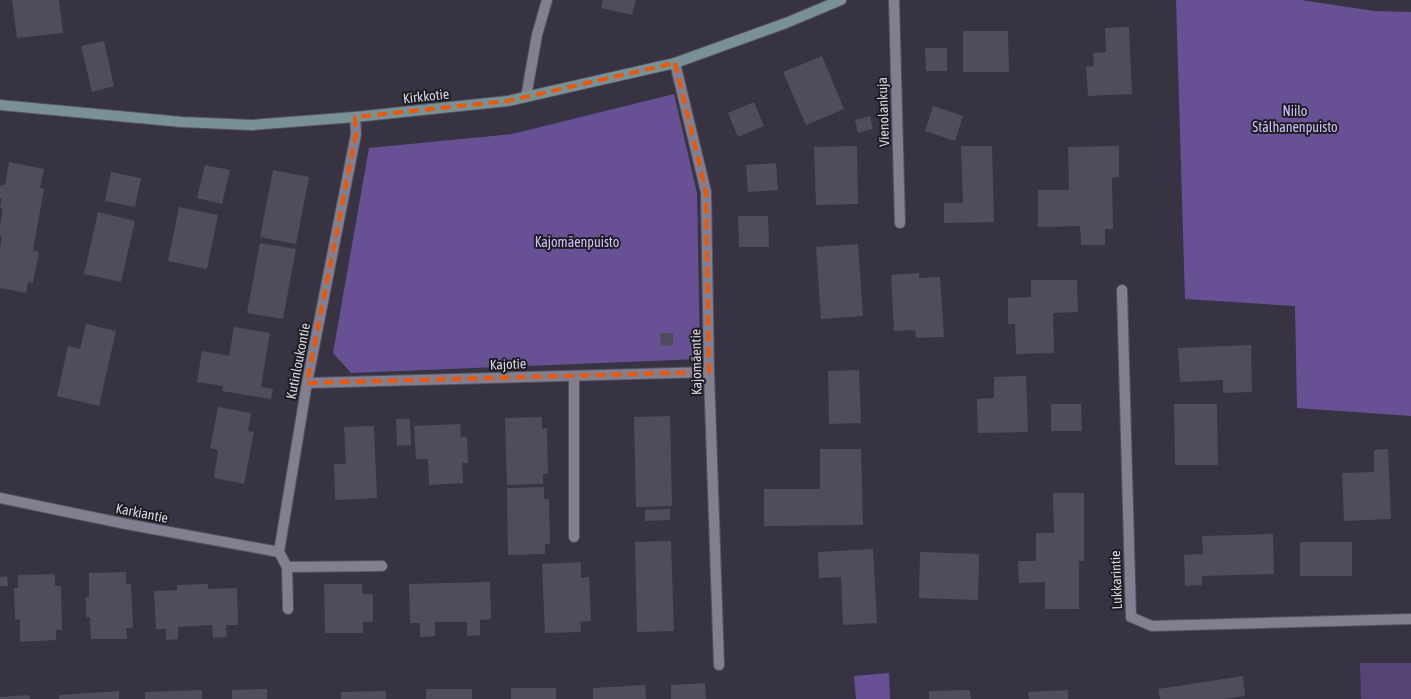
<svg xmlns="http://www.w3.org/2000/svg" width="1411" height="699" font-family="'Asap Condensed',sans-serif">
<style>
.green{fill:#544476}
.forest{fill:#685095}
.building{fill:#514c5d}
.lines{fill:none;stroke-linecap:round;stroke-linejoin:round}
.lane-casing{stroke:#565260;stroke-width:12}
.street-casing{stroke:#565260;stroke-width:12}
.secondary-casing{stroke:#565260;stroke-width:12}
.lane{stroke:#837e90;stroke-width:10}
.street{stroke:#837e90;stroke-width:10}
.secondary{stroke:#799194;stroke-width:10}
.marked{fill:none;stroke:#e8590c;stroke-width:4;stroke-dasharray:10 6;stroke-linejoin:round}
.labels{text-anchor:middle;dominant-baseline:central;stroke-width:4;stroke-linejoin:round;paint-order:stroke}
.street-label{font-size:14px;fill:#d7d5df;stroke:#1e1c23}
.park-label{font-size:14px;fill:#d0bffa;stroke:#1e1c23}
</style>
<rect width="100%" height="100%" fill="#373342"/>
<!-- green -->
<path class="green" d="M1360 663H1411V699H1361Z"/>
<!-- forest -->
<path class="forest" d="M1176 0H1301L1374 11 1411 12V416L1297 408 1295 306 1185 299Z
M674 94 697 193 700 359 351 373 333 353 369 148 512 134Z
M889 673 890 699H856L854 676Z"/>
<!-- building -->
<path class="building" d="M12 0H59L63 33 17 38Z
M603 0H636L632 15 601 8Z
M1129 27 1132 94 1088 96 1086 67 1094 66 1093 53 1106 52 1105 28Z
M963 31H1008L1009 72H963Z
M104 41 114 86 92 92 81 46Z
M925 48H947V71H926Z
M822 56 844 109 806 125 783 72Z
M754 102 764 126 738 137 728 113Z
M933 106 963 116 955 141 925 131Z
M870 116 873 129 858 133 855 120Z
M857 146 858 204 816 205 814 147Z
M961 146H992L994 222 944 223V203H963Z
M1119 146V177L1112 178 1113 229H1105V245H1081L1080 226 1038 227V190H1069L1068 147Z
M9 162 44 169 40 188 44 189 33 250 39 252 33 283 28 282 26 293 0 288V249L2 237 0 236V225L3 209 0 208 2 198H0V188L1 185H5Z
M776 163 778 190 748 192 746 165Z
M205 165 230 170 222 204 197 198Z
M273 170 309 177 296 244 260 237Z
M111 172 141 178 135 207 105 201Z
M179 207 218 215 207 269 168 261Z
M98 212 135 221 121 282 84 274Z
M738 216H768L769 247H739Z
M260 243 296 249 283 319 247 313Z
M858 244 863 316 821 319 816 247Z
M919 273V278L940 277 944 337 916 338 915 330 894 331 891 275Z
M1031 280H1077L1078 312 1053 313 1054 353 1016 354 1015 324H1008V298L1031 297Z
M86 324 116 331 99 406 57 396 68 346 80 349Z
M234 327 270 333 261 387 273 389 271 399 222 391 223 386 197 382 202 351 229 356Z
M660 333H673V345L661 346Z
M1251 345 1252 392 1223 393V380L1180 382 1178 348Z
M859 370 861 423 829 424 828 371Z
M1026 376 1028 432 978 433 977 399 994 398V377Z
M1051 404H1081L1082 431H1051Z
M1174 404H1217L1218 465H1175Z
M218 407 251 413 248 431 254 432 244 484 214 478 218 450 210 448Z
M670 416 672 506 636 507 634 417Z
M542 417V429L547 428 548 474H543V484L507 485 505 418Z
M396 419H410L411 445 397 446Z
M460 424 461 437H467L468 463H462L463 483 429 485 428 459H416L414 426Z
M374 426 377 498 335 500 334 464H346L344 427Z
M820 449H861L863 525 764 526V489H820Z
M1388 449 1391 519 1344 521 1342 473 1374 472V450Z
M544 487V499H549L550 544H545V554L508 555 507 488Z
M1053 493H1084V561H1079V609H1045V582L1019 583 1018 561H1036V533H1054Z
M670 509V520L645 521V510Z
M1273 534 1274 574 1202 576V585L1185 586 1184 555 1203 554 1202 536Z
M671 541 674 631 637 632 635 542Z
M1300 542H1352V576H1300Z
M873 549 877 623 843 625 841 577 819 578 818 552Z
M920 552 979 554 978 600 919 598Z
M581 562V578L589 577 591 621 580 622 581 632 545 633 542 564Z
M126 572V584H131L133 628H126L127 639H91L90 617H86V597H89V573Z
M55 574V586H61L62 630H56V640L20 642V619L15 620 14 588H18V575Z
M7 576 8 586H0V577Z
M490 582 491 619 480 620V635L467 636V622H435V636L420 637V623H410L409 584Z
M208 584V589L237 588 238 625H226L227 637 213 638 212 625 178 627V639L166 640V629H156L154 591 177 590V585Z
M324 584H362L363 594H373V622H363V633H325Z
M1243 676 1245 696 1225 699H1160L1158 689Z
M705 683 706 699H671V685Z
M645 685 646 699H593V688Z
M511 688H556V699H511Z
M267 689V699H232V690Z
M426 689H472V699H426Z
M202 690V699H145V692Z
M970 690 971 699H929V691Z
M1068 690V699H1029L1028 692Z
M119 691V699H59V695Z
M386 691V699H341V692Z
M29 695 30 699H0V697Z"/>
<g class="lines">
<defs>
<path id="lane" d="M574 376V537
M287 567 382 566"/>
<path id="street" d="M894 0 900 223
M675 63 706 192 709 372 719 665
M526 97 537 35 547 0
M1122 290 1131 617 1152 626 1411 619
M307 383 709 372
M0 498 126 524 279 552
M288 609 287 567 279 552 307 383 356 134 355 117"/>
<path id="secondary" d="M0 105 182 122 252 125 355 117 508 101 675 63 786 23 841 0"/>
</defs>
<!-- lane casing -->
<use href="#lane" class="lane-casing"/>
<!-- street casing -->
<use href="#street" class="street-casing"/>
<!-- secondary casing -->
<use href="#secondary" class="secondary-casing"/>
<!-- lane -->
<use href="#lane" class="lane"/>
<!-- street -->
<use href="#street" class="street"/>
<!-- secondary -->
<use href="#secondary" class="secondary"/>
</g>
<!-- marked area -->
<path class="marked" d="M675 63 706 192 709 372 307 383 356 134 355 117 508 101Z"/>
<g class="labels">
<!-- street labels -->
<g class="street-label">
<text transform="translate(426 96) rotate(-6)">Kirkkotie</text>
<text transform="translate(883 112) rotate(-92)">Vienolankuja</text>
<text transform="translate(298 361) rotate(-79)">Kutinloukontie</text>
<text transform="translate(696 362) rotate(-91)">Kajomäentie</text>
<text transform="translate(508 364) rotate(-2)">Kajotie</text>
<text transform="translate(142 513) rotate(11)">Karkiantie</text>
<text transform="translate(1116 580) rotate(-92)">Lukkarintie</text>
</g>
<!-- park labels -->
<g class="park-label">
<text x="1295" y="111">Niilo<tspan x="1295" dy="16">Stålhanenpuisto</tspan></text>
<text x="577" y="242">Kajomäenpuisto</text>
</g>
</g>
</svg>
